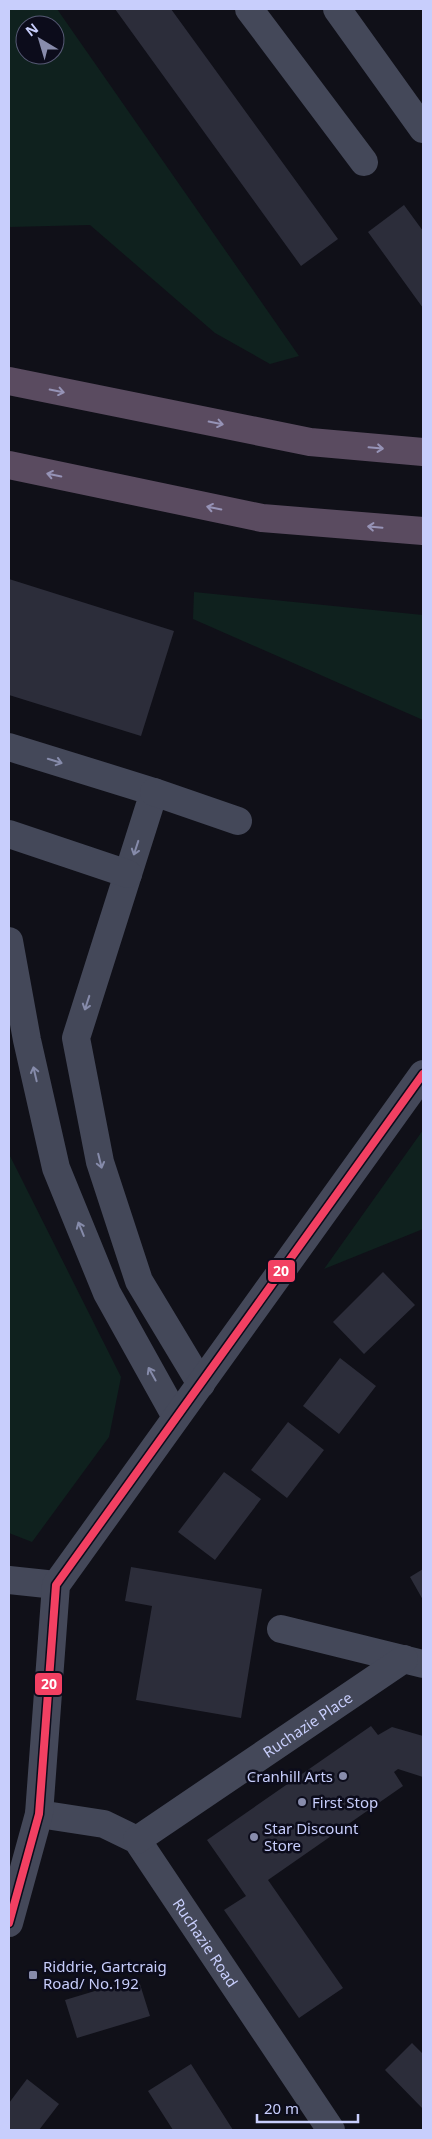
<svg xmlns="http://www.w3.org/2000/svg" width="432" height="2139" font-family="'Noto Sans',sans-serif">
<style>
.green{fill:#0f211e;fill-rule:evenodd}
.building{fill:#2c2d3a}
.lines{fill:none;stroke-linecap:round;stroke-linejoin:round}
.minor{stroke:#444859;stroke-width:28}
.highway{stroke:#5a4b60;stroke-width:28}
.bus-1-casing{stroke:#0c0c1b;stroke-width:11}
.bus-1{stroke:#f24062;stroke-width:8}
.oneway{stroke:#9693b6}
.oneway2{stroke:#868baa}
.poi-dot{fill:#888cac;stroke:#0c0c1b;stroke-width:2}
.labels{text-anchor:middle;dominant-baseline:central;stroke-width:5;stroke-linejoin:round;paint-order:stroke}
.street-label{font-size:15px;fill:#c8cefc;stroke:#0c0c1b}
.poi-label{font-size:15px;fill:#c8cefc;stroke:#0c0c1b;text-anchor:start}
.line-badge{stroke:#0c0c1b;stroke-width:2}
.badge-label{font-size:14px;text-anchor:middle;font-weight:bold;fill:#fff}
</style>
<rect width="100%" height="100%" fill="#101018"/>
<!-- green -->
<path class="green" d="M9 9H57L299 356 270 364 215 333 90 225 9 227ZM25 25H55V55H25Z
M194 592 423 615V720L193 619Z
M423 1130V1229L324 1269Z
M9 1154 121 1377 109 1437 32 1542 9 1533Z"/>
<!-- building -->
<path class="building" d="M115 9H171L338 239 301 266Z
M404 205 423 231V308L368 232Z
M9 579 174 631 141 736 9 695Z
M383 1272 415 1305 364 1354 333 1322Z
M340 1358 376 1386 339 1434 303 1406Z
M288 1422 324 1450 287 1498 251 1470Z
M224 1472 261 1499 215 1560 178 1532Z
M131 1567 262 1589 241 1718 136 1700 152 1606 125 1601Z
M423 1569V1600L410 1577Z
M371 1726 378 1735 392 1727 423 1736V1777L398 1769 394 1772 403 1786 268 1880 343 1988 299 2018 224 1910 246 1896 207 1840Z
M138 1978 150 2016 77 2038 65 2000Z
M412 2043 423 2054V2109L385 2070Z
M191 2064 233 2130H173L148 2091Z
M27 2079 59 2104 39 2130H9V2103Z"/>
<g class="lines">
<!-- minor -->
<g class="minor">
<path d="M249 9 364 162"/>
<path d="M337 9 423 129"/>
<path d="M9 747 154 792 76 1038 100 1162 139 1281 201 1384"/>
<path d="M154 792 238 821"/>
<path d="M9 834 128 874"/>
<path d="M9 941 27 1040 56 1168 107 1293 176 1417"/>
<path d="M9 1580 56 1585"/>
<path d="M281 1629 423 1664"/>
<path id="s1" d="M39 1814 104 1824 137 1840 331 2130"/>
<path id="s2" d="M137 1840 404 1659"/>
<path d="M9 1923 39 1814 56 1585 423 1074"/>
</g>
<!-- highway -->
<path class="highway" d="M9 381 310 442 423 452
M9 465 262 518 423 531"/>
<defs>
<path id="bus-1" d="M9 1923 39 1814 56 1585 423 1074"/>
</defs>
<!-- bus-1 casing -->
<use href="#bus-1" class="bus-1-casing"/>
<!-- bus-1 -->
<use href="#bus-1" class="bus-1"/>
</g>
<!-- one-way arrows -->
<defs><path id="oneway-shaft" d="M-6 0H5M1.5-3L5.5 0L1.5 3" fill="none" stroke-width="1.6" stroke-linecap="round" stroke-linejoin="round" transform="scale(1.25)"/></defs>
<g class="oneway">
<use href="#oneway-shaft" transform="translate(57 391) rotate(11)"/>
<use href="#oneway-shaft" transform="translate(216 423) rotate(11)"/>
<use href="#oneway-shaft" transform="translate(376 448) rotate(5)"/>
<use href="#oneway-shaft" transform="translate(54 475) rotate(-168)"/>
<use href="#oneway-shaft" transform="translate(214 508) rotate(-168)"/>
<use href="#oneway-shaft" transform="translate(375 527) rotate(-175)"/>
</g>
<g class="oneway2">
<use href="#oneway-shaft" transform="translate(55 761) rotate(17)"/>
<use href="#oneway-shaft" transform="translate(136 848) rotate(108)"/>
<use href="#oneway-shaft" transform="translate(87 1003) rotate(108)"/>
<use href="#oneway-shaft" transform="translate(35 1074) rotate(-103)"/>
<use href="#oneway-shaft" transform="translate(100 1161) rotate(76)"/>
<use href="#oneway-shaft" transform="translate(81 1229) rotate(-112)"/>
<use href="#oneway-shaft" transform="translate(152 1374) rotate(-119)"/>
</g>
<!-- markers -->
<g class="poi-dot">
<circle cx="343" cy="1776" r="5"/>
<circle cx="302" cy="1802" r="5"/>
<circle cx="254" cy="1837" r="5"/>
<rect x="28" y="1970" width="10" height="10" rx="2.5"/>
</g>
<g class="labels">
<!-- street labels -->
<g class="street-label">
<text stroke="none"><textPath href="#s2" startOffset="206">Ruchazie Place</textPath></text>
<text stroke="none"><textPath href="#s1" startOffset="226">Ruchazie Road</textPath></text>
</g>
<!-- poi labels -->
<g class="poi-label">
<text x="333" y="1776" text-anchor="end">Cranhill Arts</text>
<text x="312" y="1802">First Stop</text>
<text x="264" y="1828">Star Discount<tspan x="264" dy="17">Store</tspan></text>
<text x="43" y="1966">Riddrie, Gartcraig<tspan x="43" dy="17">Road/ No.192</tspan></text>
</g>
</g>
<g class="line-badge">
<rect x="267" y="1259" width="29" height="24" rx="5" fill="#f24062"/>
<rect x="34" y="1672" width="29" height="24" rx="5" fill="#f24062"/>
</g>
<g class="badge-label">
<text x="281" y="1276">20</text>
<text x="49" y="1689">20</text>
</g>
<!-- border -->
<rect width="432" height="2139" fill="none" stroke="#c8cefc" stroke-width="20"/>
<!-- north arrow -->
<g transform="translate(40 40) rotate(322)"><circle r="24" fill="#0c0c1b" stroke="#575a75"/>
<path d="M0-4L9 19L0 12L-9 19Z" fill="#888cac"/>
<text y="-8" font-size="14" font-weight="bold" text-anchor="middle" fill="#c8cefc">N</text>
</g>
<!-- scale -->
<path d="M257 2114v8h101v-8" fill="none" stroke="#c8cefc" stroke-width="2.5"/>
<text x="264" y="2114" font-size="15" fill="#c8cefc" stroke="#0c0c1b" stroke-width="4" paint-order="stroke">20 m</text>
</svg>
